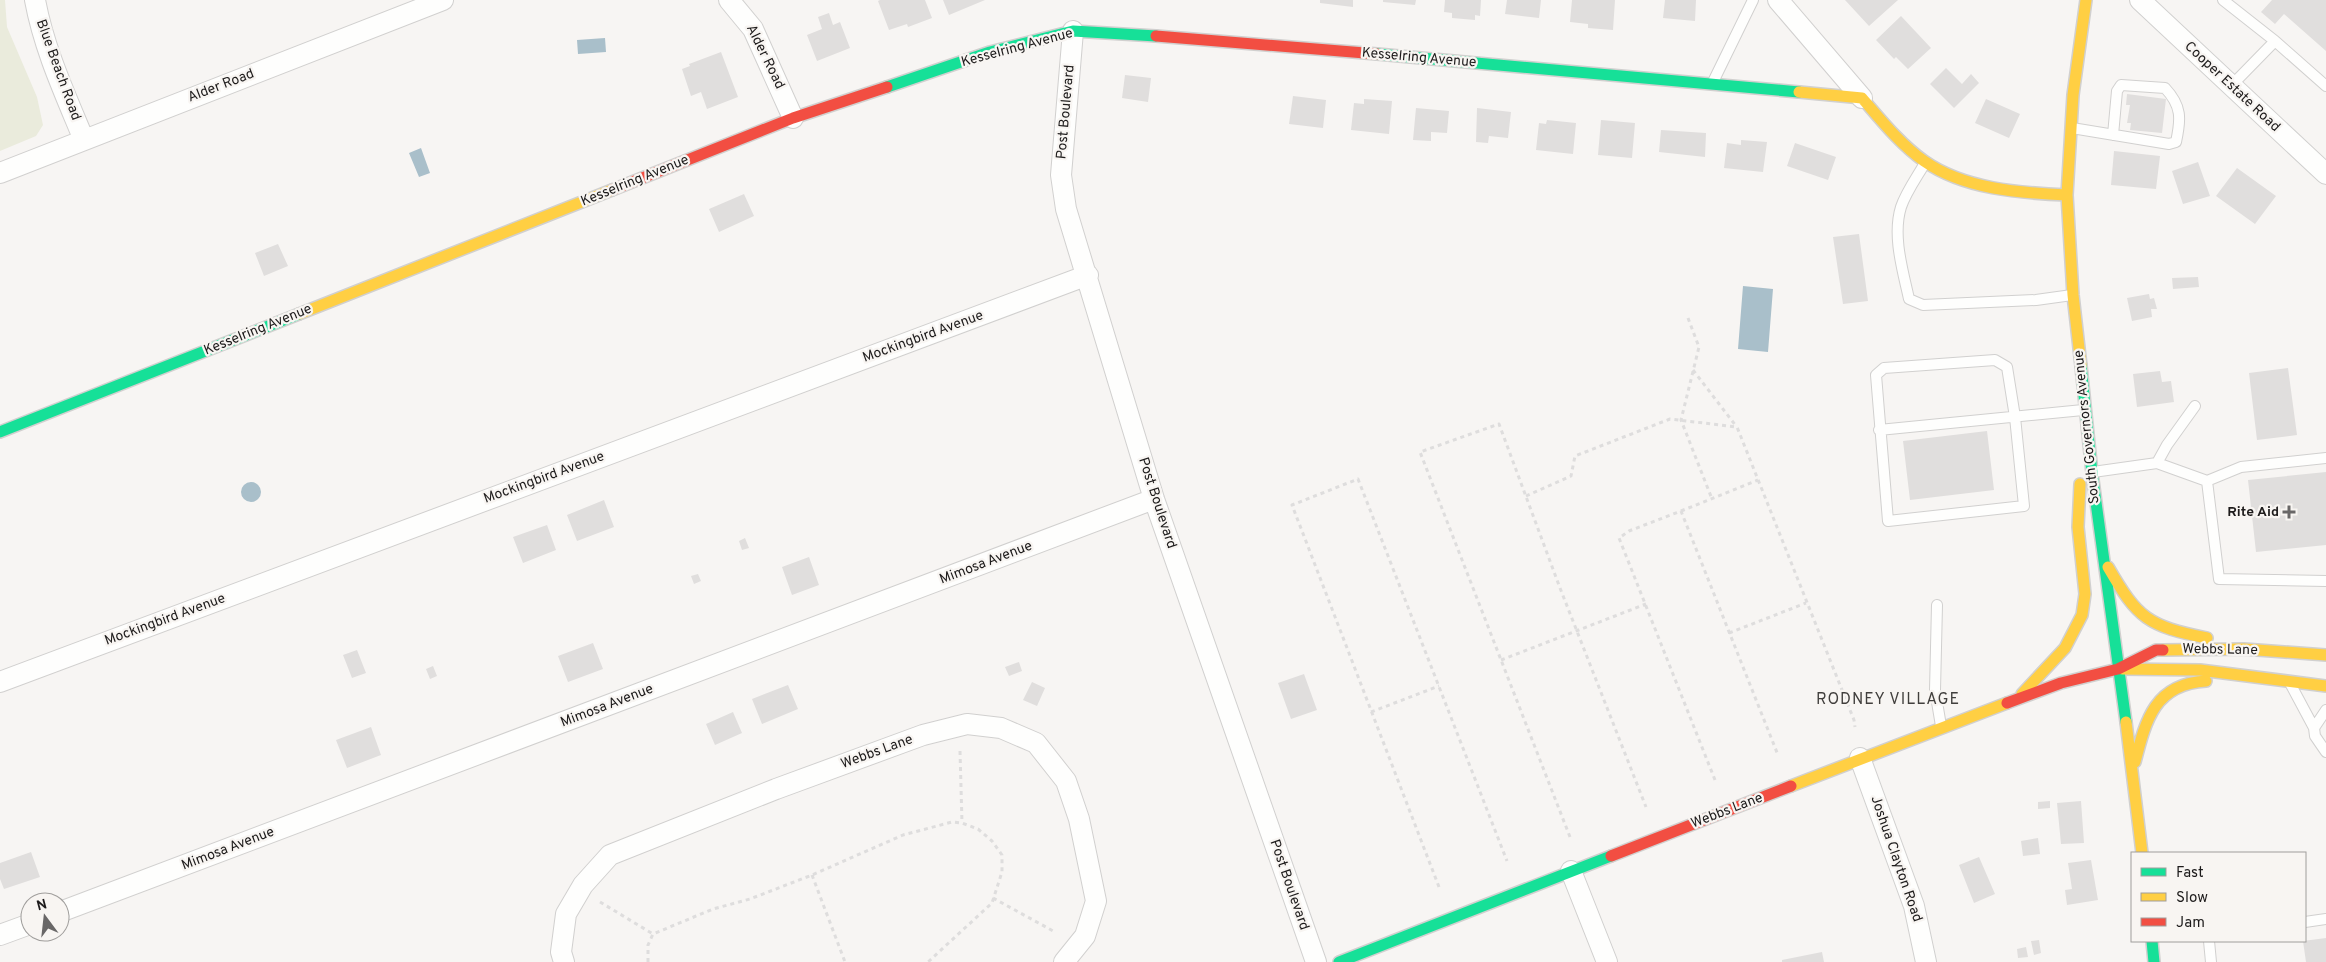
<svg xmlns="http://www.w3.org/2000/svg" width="2326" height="962" font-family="Overpass,sans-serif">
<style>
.green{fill:#eaebdc}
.water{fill:#a9bfca}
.building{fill:#e0dedd}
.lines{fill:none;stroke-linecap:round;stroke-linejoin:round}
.lane-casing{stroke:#d1d0cf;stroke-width:12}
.street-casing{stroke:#d1d0cf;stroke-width:22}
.fast-casing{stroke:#d1d0cf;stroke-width:14}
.slow-casing{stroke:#d1d0cf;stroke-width:14}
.jam-casing{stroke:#d1d0cf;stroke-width:14}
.path{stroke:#dedddd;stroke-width:3;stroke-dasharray:4 4;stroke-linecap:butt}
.lane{stroke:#fefefd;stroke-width:10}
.street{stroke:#fefefd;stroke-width:20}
.fast{stroke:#16e098;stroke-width:11}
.slow{stroke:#ffcf43;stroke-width:11}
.jam{stroke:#f24e42;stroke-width:11}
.poi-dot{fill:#696767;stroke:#f8f5f2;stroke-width:2}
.labels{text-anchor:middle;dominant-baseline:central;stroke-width:4.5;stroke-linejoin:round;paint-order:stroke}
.street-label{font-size:14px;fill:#1d1b1b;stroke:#f8f5f2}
.poi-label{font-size:14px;font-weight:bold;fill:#1d1b1b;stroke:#f8f5f2;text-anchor:end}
.quarter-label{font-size:16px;letter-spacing:1px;fill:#413f3d;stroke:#f8f5f2}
</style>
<rect width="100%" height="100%" fill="#f7f5f3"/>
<!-- green -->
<path class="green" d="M0 0H5L7 27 37 97 43 125 36 136 0 151Z"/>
<!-- water -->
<path class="water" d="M605 38 606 52 578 54 577 40Z
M421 148 430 173 419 177 409 153Z
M1743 286 1773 289 1768 352 1738 349Z
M241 492a10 10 0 1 1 20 0a10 10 0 1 1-20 0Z"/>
<!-- building -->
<path class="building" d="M880 0H925L932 18 908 27 907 24 889 30 878 1Z
M943 0H985L949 15Z
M1320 0H1353V7L1320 3Z
M1383 0H1416L1415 5 1383 2Z
M1445 0H1481L1480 16 1475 15V20L1452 18V13L1444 12Z
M1507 0H1541L1539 18 1505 14Z
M1572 0H1615L1613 30 1588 28V24L1570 22Z
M1665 0H1696L1695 21 1663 18Z
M1845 0H1898L1869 26Z
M2272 0H2326V51L2284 14 2275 24 2261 12Z
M829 13 833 25 840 22 850 48 817 61 807 35 822 29 818 17Z
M1901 16 1931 48 1908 69 1896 57 1894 59 1876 40Z
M721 52 738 97 707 109 701 92 691 96 682 69 690 66 689 64Z
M1946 68 1962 84 1971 74 1979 83 1954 108 1930 84Z
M1125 75 1151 78 1148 102 1122 98Z
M2127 94 2166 99 2162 133 2130 130 2131 123H2127L2130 105H2126Z
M1293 96 1326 100 1323 128 1289 124Z
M1364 99 1392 101 1389 134 1351 130 1354 103 1364 104Z
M1986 99 2020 114 2009 138 1975 123Z
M1416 108 1449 111 1447 133 1431 132V141L1413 140Z
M1477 108 1511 112 1508 138 1489 136 1488 143 1476 142Z
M1547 120 1576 123 1573 154 1536 150 1539 123 1546 124Z
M1601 120 1635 123 1632 158 1598 155Z
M1661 130 1706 133 1705 157 1659 152Z
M1741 140 1767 142 1763 172 1724 168 1727 143 1741 145Z
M1795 143 1836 157 1828 180 1787 166Z
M2114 151 2160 156 2156 189 2111 185Z
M2198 162 2210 196 2183 204 2172 171Z
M2237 168 2276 196 2255 224 2216 196Z
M744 194 754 216 719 232 709 209Z
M1859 234 1868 301 1843 304 1833 237Z
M278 244 288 266 264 276 255 253Z
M2198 277 2199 287 2173 289 2172 278Z
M2149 294 2150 299 2154 298 2157 309H2151L2152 317 2132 321 2127 298Z
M2288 368 2297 435 2257 440 2249 373Z
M2160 371 2162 382 2171 381 2174 402 2137 407 2133 374Z
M1987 431 1994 490 1910 500 1903 441Z
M2326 472V545L2256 552 2248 480Z
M604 500 614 527 577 541 567 515Z
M547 525 556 550 523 563 513 537Z
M745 538 749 548 742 550 739 541Z
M809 557 819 585 792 595 782 567Z
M698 574 701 581 694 584 691 576Z
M593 643 603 669 568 682 558 656Z
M357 650 366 673 352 678 343 655Z
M1019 662 1022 671 1009 676 1005 667Z
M433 666 437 676 430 679 426 669Z
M1304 674 1317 710 1291 719 1278 683Z
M1032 682 1045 688 1037 706 1023 700Z
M788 685 798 709 762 724 752 699Z
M733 712 742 733 715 745 706 724Z
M371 727 381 755 347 768 336 740Z
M2050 801V808L2038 809V802Z
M2081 801 2084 843 2061 844 2057 803Z
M2038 838 2040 854 2023 856 2021 841Z
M31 852 40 877 4 889 0 879V863Z
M1979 857 1995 894 1974 903 1959 865Z
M2091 860 2098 900 2067 905 2065 890 2072 889 2068 863Z
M2326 938V962H2306L2303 941Z
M2039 940 2041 953 2034 955 2031 941Z
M2026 947 2028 957 2018 958 2017 949Z
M1822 952 1824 962H1782V960Z"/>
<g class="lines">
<defs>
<path id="lane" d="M2223 0 2275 41 2326 86
M1712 84 1753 0
M2231 86 2275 41
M2072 128 2169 144 2176 142C2181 119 2182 106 2165 88L2121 85 2117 91 2113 135
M1925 163C1917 177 1906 192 1901 207 1892 236 1903 271 1909 299L1923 305 2036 300 2072 295
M1995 360 2007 367 2015 417 2024 506 1888 521 1876 375 1884 368Z
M1879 430 2083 410
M2157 463 2167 445 2195 406
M2093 472 2157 463 2207 481 2241 467 2326 458
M2207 481 2219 579 2326 581
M1937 605 1935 690 1941 726
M2291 685 2314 728 2315 736 2326 752
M2314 728 2326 710
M2305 922 2326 919
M2209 941 2211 962"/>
<path id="street" d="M35 0C44 49 65 94 84 140
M729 0 753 29 793 118
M1778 0 1862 98
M2140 0 2326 174
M1073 31 1061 175 1066 209 1154 499 1316 962
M0 173 443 0
M0 682 1088 275
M1860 758 1914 906 1926 962
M1571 871 1607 962
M60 912 1154 499
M0 935 30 924
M564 962 561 952 566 914 583 885 610 855 776 789 923 735 967 724 1001 728 1036 743 1066 781 1079 819 1096 901 1085 936 1064 962"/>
<path id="fast" d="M1377 54 1799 92
M887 87 990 52 1073 31 1156 36
M2081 366 2092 473 2126 722
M0 432 299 314
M2152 941 2154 962
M1339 962 1611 856"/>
<path id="slow" d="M1799 92 1862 98C1881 120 1900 144 1924 161 1964 189 2019 193 2067 195
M299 314 612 190
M2081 366 2073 295 2067 195 2073 95 2086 0
M2108 567C2138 619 2148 626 2207 638
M2163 650 2244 649 2326 655
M2122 669 2200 670 2326 686
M2022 694 2065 648 2082 615 2085 594 2078 527 2080 484
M2126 722 2142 853
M2135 762C2146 719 2155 684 2206 681
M1791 786 2007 703"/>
<path id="jam" d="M1156 36 1377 54
M612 190 793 118 887 87
M2007 703 2061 683 2118 669 2156 650H2163
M1611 856 1791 786"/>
</defs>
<!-- lane casing -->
<use href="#lane" class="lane-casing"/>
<!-- street casing -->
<use href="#street" class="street-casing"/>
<!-- fast casing -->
<use href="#fast" class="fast-casing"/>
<!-- slow casing -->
<use href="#slow" class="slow-casing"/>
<!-- jam casing -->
<use href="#jam" class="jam-casing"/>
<!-- path -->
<path class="path" d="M1688 318 1699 347 1681 420 1712 499
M1693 370 1736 426
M1526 496 1571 476 1575 456 1670 419 1737 427 1854 720 1855 727
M1681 511 1758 480
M1729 633 1806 603
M1501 660 1646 604
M1371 712 1439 686
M960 751 962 823
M1715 780 1619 538 1629 531 1681 511 1778 755
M1570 837 1420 452 1499 424 1560 588 1646 807
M812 875 845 962
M1439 887 1292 505 1358 479 1507 861
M993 898 1055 932
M600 902 653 934
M648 962V945L653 934 713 909 750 899 812 875 903 835 952 822 962 823 978 829 992 841 1002 855V872L992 903 928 962"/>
<!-- lane -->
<use href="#lane" class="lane"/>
<!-- street -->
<use href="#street" class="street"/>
<!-- fast -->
<use href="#fast" class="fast"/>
<!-- slow -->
<use href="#slow" class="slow"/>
<!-- jam -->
<use href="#jam" class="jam"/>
</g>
<!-- markers -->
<path class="poi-dot" d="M2286.5 504.5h5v5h5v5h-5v5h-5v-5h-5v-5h5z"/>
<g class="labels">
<!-- street labels -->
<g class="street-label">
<text transform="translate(1017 48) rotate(-15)">Kesselring Avenue</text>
<text transform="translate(765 57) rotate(64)">Alder Road</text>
<text transform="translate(1419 58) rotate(5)">Kesselring Avenue</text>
<text transform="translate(58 70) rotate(70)">Blue Beach Road</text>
<text transform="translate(221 86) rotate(-21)">Alder Road</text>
<text transform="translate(2232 87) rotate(43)">Cooper Estate Road</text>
<text transform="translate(1066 112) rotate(-85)">Post Boulevard</text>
<text transform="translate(635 181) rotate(-22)">Kesselring Avenue</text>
<text transform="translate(258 330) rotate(-22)">Kesselring Avenue</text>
<text transform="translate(923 337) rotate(-20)">Mockingbird Avenue</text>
<text transform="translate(2087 427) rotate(-96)">South Governors Avenue</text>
<text transform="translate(544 478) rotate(-20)">Mockingbird Avenue</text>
<text transform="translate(1157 503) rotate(72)">Post Boulevard</text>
<text transform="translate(986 563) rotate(-21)">Mimosa Avenue</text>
<text transform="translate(165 620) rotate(-20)">Mockingbird Avenue</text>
<text transform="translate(2220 650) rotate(1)">Webbs Lane</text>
<text transform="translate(607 706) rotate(-21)">Mimosa Avenue</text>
<text transform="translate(877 752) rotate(-20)">Webbs Lane</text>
<text transform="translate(1727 811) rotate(-21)">Webbs Lane</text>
<text transform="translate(228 849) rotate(-21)">Mimosa Avenue</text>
<text transform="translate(1896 859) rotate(71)">Joshua Clayton Road</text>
<text transform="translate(1289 885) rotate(71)">Post Boulevard</text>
</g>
<!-- poi labels -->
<g class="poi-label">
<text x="2279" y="512">Rite Aid</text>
</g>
<!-- quarter labels -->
<g class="quarter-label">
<text x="1888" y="700">RODNEY VILLAGE</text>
</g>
</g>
<!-- legend -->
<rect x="2131" y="852" width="175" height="90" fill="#f8f5f2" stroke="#a09e9c"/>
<rect x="2141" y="868" width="25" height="8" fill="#16e098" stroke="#a09e9c"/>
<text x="2176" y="877" font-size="15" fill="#1d1b1b">Fast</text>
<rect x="2141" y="893" width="25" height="8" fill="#ffcf43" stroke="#a09e9c"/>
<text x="2176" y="902" font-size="15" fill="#1d1b1b">Slow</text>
<rect x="2141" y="918" width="25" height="8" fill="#f24e42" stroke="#a09e9c"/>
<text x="2176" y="927" font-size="15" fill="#1d1b1b">Jam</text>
<!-- north arrow -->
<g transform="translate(45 917) rotate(345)"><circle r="24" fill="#f8f5f2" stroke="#a09e9c"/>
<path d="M0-4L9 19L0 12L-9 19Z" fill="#696767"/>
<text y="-8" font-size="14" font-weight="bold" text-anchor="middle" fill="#1d1b1b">N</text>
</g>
</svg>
